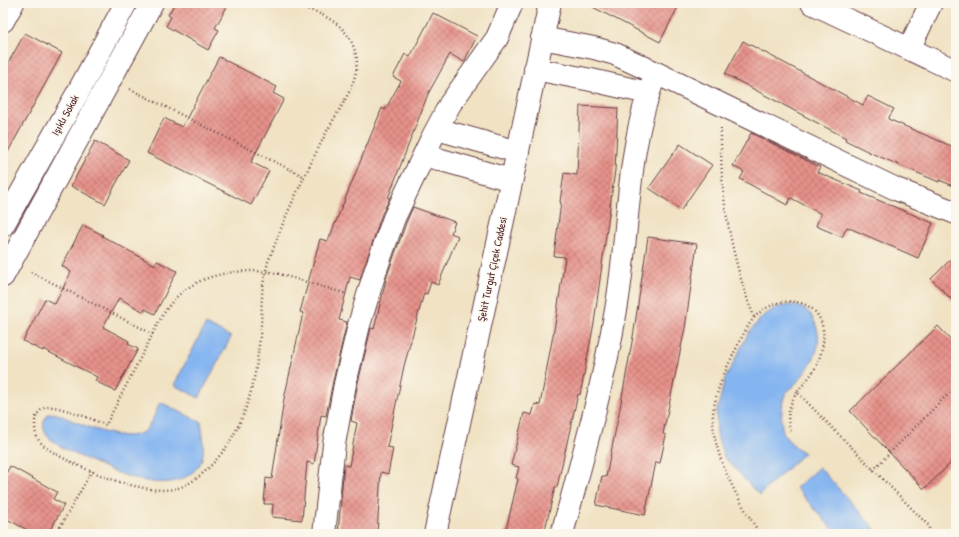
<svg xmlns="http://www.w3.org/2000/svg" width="959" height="537" font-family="'Patrick Hand',sans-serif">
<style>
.water{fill:#85b5f0;stroke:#686a8e}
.building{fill:url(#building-cross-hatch)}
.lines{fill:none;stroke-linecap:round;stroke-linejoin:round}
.minor-casing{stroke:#633c42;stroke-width:24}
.path{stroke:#633c42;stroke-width:2.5;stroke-dasharray:1 3;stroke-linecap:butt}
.minor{stroke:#fff;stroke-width:22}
.labels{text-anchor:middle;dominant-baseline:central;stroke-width:3;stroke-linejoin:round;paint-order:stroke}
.street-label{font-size:11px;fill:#4a1f2b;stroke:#fbf7ec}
</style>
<defs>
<pattern id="building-cross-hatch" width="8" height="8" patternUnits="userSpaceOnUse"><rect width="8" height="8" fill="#e6928a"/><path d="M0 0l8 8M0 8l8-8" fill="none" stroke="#bc7771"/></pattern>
</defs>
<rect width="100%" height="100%" fill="#fbf7ec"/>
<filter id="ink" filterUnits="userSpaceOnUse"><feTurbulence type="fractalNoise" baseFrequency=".025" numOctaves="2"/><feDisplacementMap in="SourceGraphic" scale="8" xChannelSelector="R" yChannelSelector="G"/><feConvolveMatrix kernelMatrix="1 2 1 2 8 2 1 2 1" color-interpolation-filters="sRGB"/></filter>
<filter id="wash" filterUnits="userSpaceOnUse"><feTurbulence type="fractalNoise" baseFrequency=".012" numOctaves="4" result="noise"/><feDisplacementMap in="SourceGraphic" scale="16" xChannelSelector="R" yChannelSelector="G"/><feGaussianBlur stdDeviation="0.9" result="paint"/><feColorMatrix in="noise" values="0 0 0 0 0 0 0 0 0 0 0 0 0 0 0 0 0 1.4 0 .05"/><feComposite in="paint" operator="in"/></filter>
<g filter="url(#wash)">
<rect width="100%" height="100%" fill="#f0e2c3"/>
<!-- water -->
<path class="water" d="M792 305C805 308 811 311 816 325 824 347 811 366 797 382 794 386 789 389 786 393 783 398 782 405 782 410 780 435 785 439 804 453L759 495 724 457 717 436 716 414 725 379 749 332 763 316 777 307Z
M206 324 231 337 199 398 174 385Z
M160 402 201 422C203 435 206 452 200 464 198 468 193 472 189 475 161 494 116 473 88 460 77 455 50 444 45 432 42 425 44 418 50 413L57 414C77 422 122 445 143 432 151 427 156 411 160 402Z
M819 467 875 529 869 534H837L796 488Z"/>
<g id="blocks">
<!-- building -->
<path class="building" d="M175 3H229L215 28 219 30 208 50 166 26 171 17 168 15Z
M585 3H680L660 42Z
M433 13 477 36 464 62 450 54 428 94 388 198H390L382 214 360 280 350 277 339 320 347 322 333 381 326 416 321 415 314 464 307 462 302 520 272 517 273 504H264L266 478 272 479 284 399 303 313 300 312 320 239 328 241 382 108 385 110 401 81 393 77 405 54 410 57Z
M25 33 62 53 3 161V72Z
M743 41 863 105 868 96 894 109 888 119 956 148V187L939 180V182L871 153 845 140 846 138 725 74Z
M219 57 277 87 273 93 284 99 251 162 269 171 251 205 147 153 164 118 182 127Z
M580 106 618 108 615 170 594 323 580 395 578 394 557 487H555L544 534H505L518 479 516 478 519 467 511 465 524 413 532 415 535 404 540 405 556 319 565 257 554 256 561 202H560L564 173 577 175Z
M751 133 820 167 817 172 862 191 861 193 933 223 918 258 847 227 842 237 816 226 821 214 791 198 787 205 740 179 744 172 733 166Z
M95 141 129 160 105 204 71 186Z
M680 144 712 165 681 210 649 188Z
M413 207 455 222 451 233 458 236 438 285 431 282 427 294 424 293 404 366 387 447 393 448 388 474 381 472 377 534H338L344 465 349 466 357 423 351 421 357 387 371 328 374 329 387 276 406 223Z
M83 225 103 235 102 236 155 265 157 261 177 271 155 314 145 309 144 312 119 298 103 327 129 341 128 344 138 349 115 391 95 381 97 377 43 349V351L23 341 45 299 55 304 71 272 62 266Z
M648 237 697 244 685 328 663 434 666 435 660 463 656 462 645 515 596 505 602 476 606 477 620 408 634 331Z
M956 254V304L931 279Z
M938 326 956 345V458L924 489 850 411Z
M10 466 57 492 53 499 64 505 48 534H35L3 517V480Z"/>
</g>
</g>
<g filter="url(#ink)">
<use href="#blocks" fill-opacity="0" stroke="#633c42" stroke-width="1"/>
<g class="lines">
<defs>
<path id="minor" d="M812 3 956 71
M3 21 13 3
M542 38 594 48 615 54 656 73 896 189 956 213
M909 49 931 3
M535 69 591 80 648 93
M437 129 518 152
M424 155 511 180
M3 225 77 94 126 3
M3 276 152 3
M324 534 334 444 345 384 359 325 375 272 394 218 432 138 450 104 497 38 512 3
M435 534 550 3
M562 534C582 460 603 386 616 310 630 231 625 148 656 73"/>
</defs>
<!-- minor casing -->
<use href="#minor" class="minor-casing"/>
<!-- path -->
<path class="path" d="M304 8C326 15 346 25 354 48 355 52 357 56 357 60 357 89 336 112 324 137 313 159 302 181 292 203 283 222 276 242 268 262 265 274 262 286 262 298 261 307 262 316 261 325 257 370 252 407 227 446 215 463 195 485 174 489 157 492 137 487 120 482 103 477 46 454 38 439 35 434 35 427 35 421 36 414 41 408 48 407 58 405 94 420 106 425 119 399 132 374 145 349 155 330 164 307 181 293 206 272 245 268 276 273L347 294
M130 89 305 177
M721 128C721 148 721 169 723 189 728 233 738 276 754 317
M31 272 153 334
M790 431C786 416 789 405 797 392
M873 470 956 386
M56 534 92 471
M760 534C739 501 711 454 713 414 715 392 726 368 736 349 747 327 753 311 778 303 786 301 793 301 801 303 826 311 827 339 819 359 815 372 805 382 797 392L929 526V534"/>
<!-- minor -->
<use href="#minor" class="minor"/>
</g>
</g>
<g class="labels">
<!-- street labels -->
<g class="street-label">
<text transform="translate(65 115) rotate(-61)">Işıklı Sokak</text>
<text transform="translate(492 269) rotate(-78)">Şehit Turgut Çiçek Caddesi</text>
</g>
</g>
<!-- margin -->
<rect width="959" height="537" fill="none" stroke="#fbf7ec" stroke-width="16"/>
</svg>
